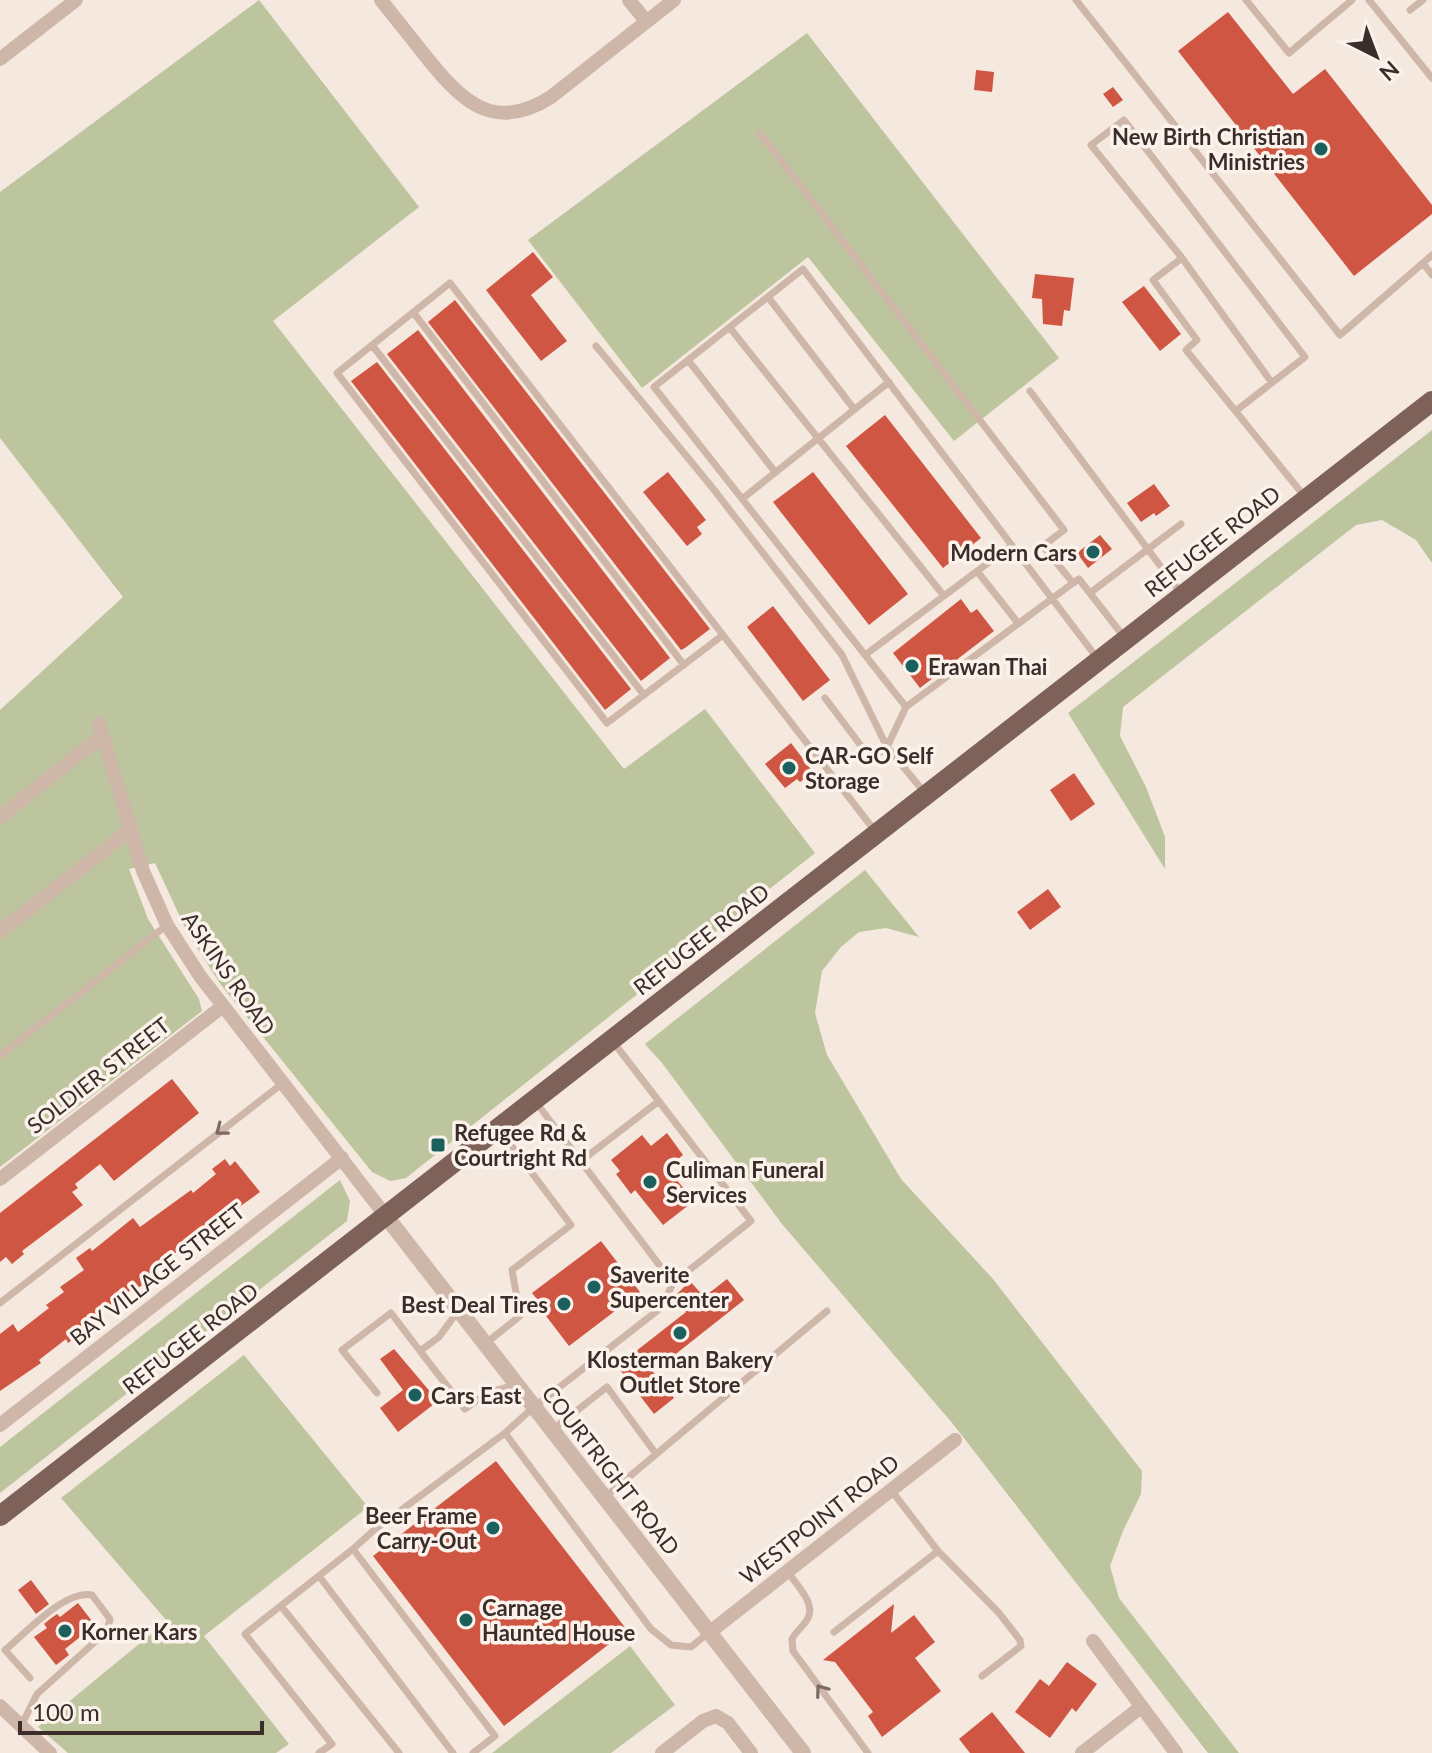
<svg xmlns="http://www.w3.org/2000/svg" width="1432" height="1753" font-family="Lato,sans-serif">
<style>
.green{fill:#bcc59d}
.building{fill:#cf5642}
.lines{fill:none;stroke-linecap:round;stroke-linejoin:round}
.service{stroke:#ceb6a9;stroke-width:7}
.minor{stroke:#ceb6a9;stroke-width:14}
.tertiary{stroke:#ceb6a9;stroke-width:16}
.primary{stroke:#7e6259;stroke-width:20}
.oneway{stroke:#7d6b63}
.poi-dot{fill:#1b605d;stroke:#fbf2eb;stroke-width:3}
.labels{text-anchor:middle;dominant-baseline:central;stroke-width:7;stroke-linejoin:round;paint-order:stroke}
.poi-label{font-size:22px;font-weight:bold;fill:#3b2d29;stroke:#fbf2eb;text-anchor:start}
.street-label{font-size:22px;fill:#3b2d29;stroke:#fbf2eb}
</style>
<rect width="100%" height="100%" fill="#f5e8de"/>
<!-- green -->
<path class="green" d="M259 0 419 207 273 321 624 769 705 709 815 853 406 1178 390 1181 372 1172 221 985 188 934 155 863 129 869 148 919 199 999 202 1011 0 1167V710L123 597 0 438V192Z
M807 33 1059 358 954 441 808 257 642 388 528 240Z
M1432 430V563L1416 540 1382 520 1356 525 1123 707 1120 736 1146 787 1165 837V869L1068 713Z
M865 870 919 937 886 928 859 932 841 947 822 971 815 1013 827 1055 901 1179 993 1279 1142 1471 1141 1494 1123 1531 1110 1566 1119 1598 1239 1753H1208L953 1424 782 1224 662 1063 645 1044Z
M340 1180 350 1201 347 1221 0 1493V1447Z
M244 1355 368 1507 204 1636 289 1744 276 1753H68L38 1727 167 1621 61 1498Z
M630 1646 675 1705 611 1753H492Z"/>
<!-- building -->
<path class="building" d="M1228 12 1293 94 1325 69 1432 205V214L1354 276 1178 51Z
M976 70 994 72 992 92 974 90Z
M1113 87 1123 100 1113 107 1103 94Z
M533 252 553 277 531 295 567 341 541 361 486 290Z
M1035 274 1074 278 1070 311 1064 310 1062 326 1043 324 1042 299 1032 298Z
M1144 286 1181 334 1160 351 1122 302Z
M455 300 710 629 685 648 681 650 428 322Z
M418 330 670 658 641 681 387 354Z
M377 362 631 689 605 710 351 381Z
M885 415 981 538 943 568 846 446Z
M668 472 706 520 697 527 702 534 687 546 643 492Z
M813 472 908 594 869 625 773 502Z
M1154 484 1170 506 1156 516 1154 513 1141 522 1127 503Z
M1100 535 1112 549 1088 568 1077 553Z
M961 599 971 613 977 609 994 631 920 688 893 653Z
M773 606 830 680 803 701 747 627Z
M791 743 813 772 800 782 797 779 785 788 765 764Z
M1074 773 1095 804 1071 821 1050 790Z
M1048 889 1061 907 1030 930 1017 912Z
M172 1079 199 1113 114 1181 100 1164 75 1184 78 1188 72 1192 83 1205 22 1251 24 1254 12 1264 6 1257 0 1262V1213Z
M667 1133 683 1155 667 1168 694 1201 663 1225 635 1190 631 1194 616 1174 620 1171 611 1160 642 1135 651 1146Z
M225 1159 230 1166 235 1161 260 1192 170 1257 173 1261 156 1275 134 1291 132 1289 82 1329 84 1331 68 1343 66 1339 39 1360 41 1363 0 1391V1334L13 1324 18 1332 49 1308 46 1305 64 1292 60 1287 84 1270 76 1258 90 1248 92 1251 133 1218 140 1227 191 1190 193 1193 216 1174 212 1169Z
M601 1241 640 1292 569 1346 546 1316 549 1314 532 1293Z
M727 1279 744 1300 653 1372 674 1398 654 1414 617 1366 686 1312 674 1297 690 1281 704 1297Z
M394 1349 438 1401 398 1432 380 1408 403 1390 380 1359Z
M496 1461 627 1630 504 1726 373 1556Z
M31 1580 49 1604 36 1614 18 1590Z
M78 1603 95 1625 65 1649 69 1655 56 1665 34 1637 47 1628 44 1624 50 1619 57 1614 60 1617Z
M894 1604 891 1633 914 1615 935 1642 915 1658 941 1691 882 1737 868 1716 873 1712 835 1662 823 1660Z
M1067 1662 1097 1684 1076 1712 1072 1708 1050 1738 1015 1712 1040 1679 1049 1686Z
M992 1712 1025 1753H970L959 1739Z"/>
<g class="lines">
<!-- service -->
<path class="service" d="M1076 0 1340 335 1423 263
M1246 0 1289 53 1352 0
M1369 0 1432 78
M1410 10 1423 0
M760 133 1064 530 1043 546 1073 583 1079 579 1124 637
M1432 255 1423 263 1432 275
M1182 258 1272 383
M768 297 854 409
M413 312 684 665
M730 328 944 596
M372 345 644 695
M596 346 711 486 842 655 887 747 871 759 825 698
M688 360 775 472
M1030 391 1182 595
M1237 410 1305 357 1124 120 1091 145 1182 258 1153 280 1197 340 1186 350 1305 497
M742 499 889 382
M977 571 1018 623
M1090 593 1181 524
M723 635 607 723 337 373 450 283 875 831
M865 655 1012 545
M906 707 1073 583
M924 792 887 747 906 707 654 387 803 269 1097 658
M0 1056 167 925
M535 1101 673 1283 751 1221 614 1043
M581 1161 659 1101
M673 1283 662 1307 534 1407 505 1433 651 1629 671 1645 691 1647 708 1633
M0 1303 283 1083
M458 1311 439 1337 420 1351 465 1409 489 1392 516 1385
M486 1343 520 1316 512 1270 571 1225 499 1129
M377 1393 342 1350 391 1313 420 1351
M552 1430 607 1387 656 1454
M891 1490 938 1551 999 1613 1020 1640 1021 1646 982 1676
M605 1497 827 1311
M787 1571C795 1583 816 1603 808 1618 804 1626 796 1631 792 1639L793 1651 868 1753
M319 1576 453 1753
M281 1606 399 1753
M834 1632 938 1551
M21 1726 37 1694 107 1631 110 1619 92 1595C64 1590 26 1633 5 1650L30 1678
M319 1753 332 1744 245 1634 353 1549
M473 1753 495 1736 353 1549 373 1531 505 1433"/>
<!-- minor -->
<path class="minor" d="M381 0C395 18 409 35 423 53 459 98 491 135 551 97L674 0
M629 0 646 21
M0 59 76 0
M99 723 143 871 167 925 200 976 385 1215
M0 817 103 735
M0 932 131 829
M0 1179 223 1006
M0 1425 342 1158
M710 1632 955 1440
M1093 1641 1176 1753
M0 1706 50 1753
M662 1753 703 1721 716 1716 728 1723 751 1753
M1082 1753 1141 1707"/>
<!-- tertiary -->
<path class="tertiary" d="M385 1215 803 1753"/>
<!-- primary -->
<path class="primary" d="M0 1516 1432 401"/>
</g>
<!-- one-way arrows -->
<defs><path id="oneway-chevron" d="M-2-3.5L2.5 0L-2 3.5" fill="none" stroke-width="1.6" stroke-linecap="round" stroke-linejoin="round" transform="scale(2)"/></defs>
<g class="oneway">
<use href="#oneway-chevron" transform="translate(221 1130) rotate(142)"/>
<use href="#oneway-chevron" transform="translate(821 1690) rotate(-126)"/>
</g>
<!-- markers -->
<g class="poi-dot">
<circle cx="1321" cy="149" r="8"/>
<circle cx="1093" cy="552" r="8"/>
<circle cx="912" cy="666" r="8"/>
<circle cx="789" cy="768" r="8"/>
<rect x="430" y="1137" width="16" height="16" rx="4"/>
<circle cx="650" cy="1182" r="8"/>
<circle cx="594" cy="1287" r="8"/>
<circle cx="564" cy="1304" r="8"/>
<circle cx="680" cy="1333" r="8"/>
<circle cx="415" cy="1395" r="8"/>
<circle cx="493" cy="1528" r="8"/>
<circle cx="466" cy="1620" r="8"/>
<circle cx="65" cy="1631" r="8"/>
</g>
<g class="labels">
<!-- poi labels -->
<g class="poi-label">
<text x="1305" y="136" text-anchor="end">New Birth Christian<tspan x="1305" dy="25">Ministries</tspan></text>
<text x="1077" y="552" text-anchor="end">Modern Cars</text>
<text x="928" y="666">Erawan Thai</text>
<text x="805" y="755">CAR-GO Self<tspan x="805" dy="25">Storage</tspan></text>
<text x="454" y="1132">Refugee Rd &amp;<tspan x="454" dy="25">Courtright Rd</tspan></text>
<text x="666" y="1169">Culiman Funeral<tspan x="666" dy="25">Services</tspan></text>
<text x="610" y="1274">Saverite<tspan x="610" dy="25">Supercenter</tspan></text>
<text x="548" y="1304" text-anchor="end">Best Deal Tires</text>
<text x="680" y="1359" text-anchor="middle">Klosterman Bakery<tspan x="680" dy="25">Outlet Store</tspan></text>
<text x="431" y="1395">Cars East</text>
<text x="477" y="1515" text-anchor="end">Beer Frame<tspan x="477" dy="25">Carry-Out</tspan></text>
<text x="482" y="1607">Carnage<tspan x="482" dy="25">Haunted House</tspan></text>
<text x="81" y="1631">Korner Kars</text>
</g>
<!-- street labels -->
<g class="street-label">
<text transform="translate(1212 541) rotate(-38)">REFUGEE ROAD</text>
<text transform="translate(701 939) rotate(-38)">REFUGEE ROAD</text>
<text transform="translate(229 973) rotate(55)">ASKINS ROAD</text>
<text transform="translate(98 1075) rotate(-38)">SOLDIER STREET</text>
<text transform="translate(157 1274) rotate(-38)">BAY VILLAGE STREET</text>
<text transform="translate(190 1338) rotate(-38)">REFUGEE ROAD</text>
<text transform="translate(611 1470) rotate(52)">COURTRIGHT ROAD</text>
<text transform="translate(819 1519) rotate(-38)">WESTPOINT ROAD</text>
</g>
</g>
<!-- north arrow -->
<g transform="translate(1376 56) rotate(138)" stroke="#fbf2eb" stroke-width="6" paint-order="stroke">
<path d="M0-6L14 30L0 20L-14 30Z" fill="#3b2d29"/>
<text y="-12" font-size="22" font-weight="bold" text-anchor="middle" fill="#3b2d29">N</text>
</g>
<!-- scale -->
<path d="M20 1721v12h242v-12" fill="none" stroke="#3b2d29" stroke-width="4"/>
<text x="32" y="1721" font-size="24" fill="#3b2d29" stroke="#fbf2eb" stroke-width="6" paint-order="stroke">100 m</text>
</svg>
